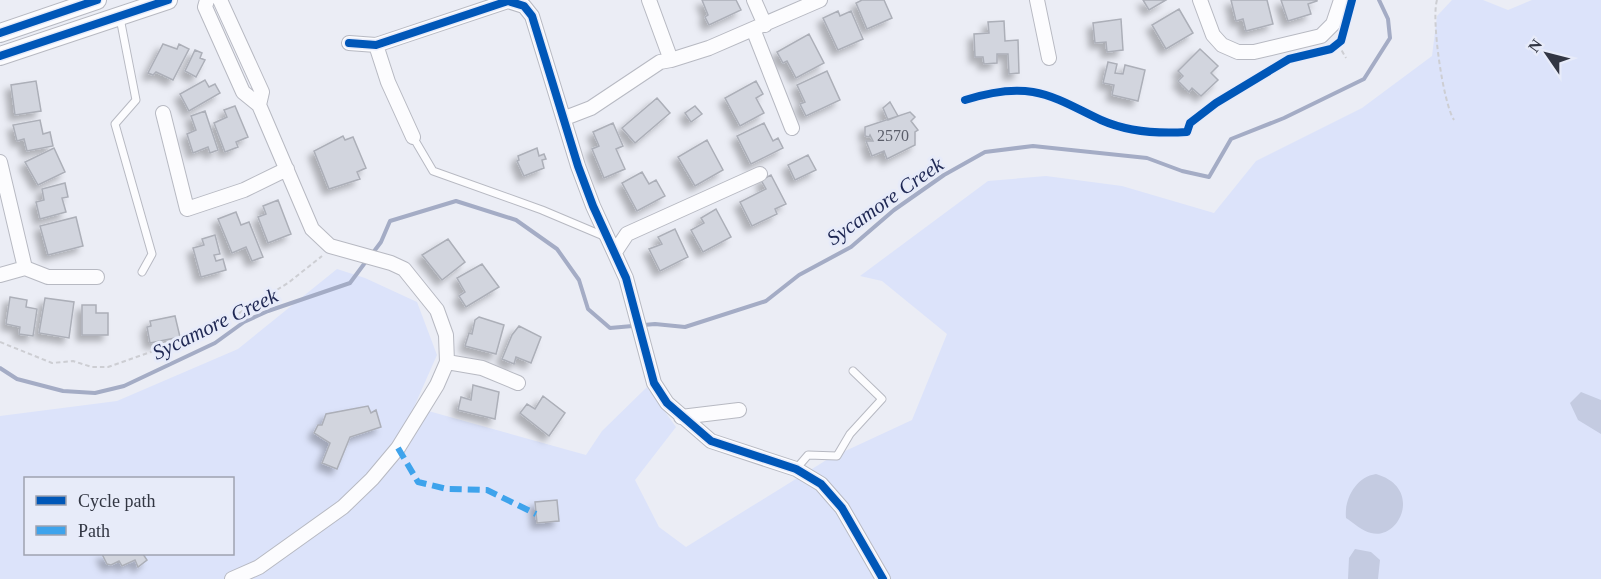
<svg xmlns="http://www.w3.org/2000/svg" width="1601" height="579" font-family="'Times New Roman',serif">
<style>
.green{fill:#dce3fa;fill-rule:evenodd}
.forest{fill:#c4cbe1}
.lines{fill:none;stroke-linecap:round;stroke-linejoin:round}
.stream{stroke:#a4acc5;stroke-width:4}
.building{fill:#d2d5de;stroke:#acafb8;stroke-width:1.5;filter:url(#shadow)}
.lane-casing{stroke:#b7b9c2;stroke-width:9}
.street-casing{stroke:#b7b9c2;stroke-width:16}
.secondary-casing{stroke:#b7b9c2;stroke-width:20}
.path{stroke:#cdced3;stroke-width:2;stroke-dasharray:4.5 3;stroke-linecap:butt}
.lane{stroke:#fcfcfe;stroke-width:7}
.street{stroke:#fcfcfe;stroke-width:14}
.secondary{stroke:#fcfcfe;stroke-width:18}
.quiet{stroke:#3ea3ec;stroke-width:6;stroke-dasharray:12 6;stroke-linecap:butt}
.cycleway-casing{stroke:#e7ebf9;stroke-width:11}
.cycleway{stroke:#0057b8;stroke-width:8}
.labels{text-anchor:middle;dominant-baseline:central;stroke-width:6;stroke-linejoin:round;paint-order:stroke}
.number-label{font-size:16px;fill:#5b5e6a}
.water-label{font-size:21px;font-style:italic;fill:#1e2753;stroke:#e7ebf9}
</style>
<defs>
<filter id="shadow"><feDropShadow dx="-5.5" dy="5.5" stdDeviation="3" flood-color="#0004"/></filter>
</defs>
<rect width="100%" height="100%" fill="#ebedf5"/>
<!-- green -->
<path class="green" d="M1452 0H1483L1508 10 1532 0H1601V579H0V416L117 401 238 349 337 269 365 278 417 302 437 355 414 407 586 455 602 431 647 387 676 427 635 480 659 527 686 547 828 459 912 420 947 334 882 281 860 276 988 181 1046 176 1122 186 1214 213 1256 161 1362 108 1432 56 1437 16ZM26 478H232V554H26Z"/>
<!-- forest -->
<path class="forest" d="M1581 392 1601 400V434L1578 420 1570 403Z
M1376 474C1424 488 1399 541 1371 533 1362 531 1354 523 1346 518 1344 499 1356 477 1376 474Z
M1355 549 1371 552 1380 560 1378 579H1348L1349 558Z"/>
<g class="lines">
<!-- stream -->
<path class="stream" d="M372 254 381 242 390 221 456 201 516 220 557 249 579 280 588 309 610 328 655 324 685 327 766 301 799 275 851 247 894 210 944 175 985 152 1033 146 1147 158 1182 171 1209 177 1231 139 1284 118 1364 79 1390 38 1388 19 1379 0
M0 368 17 379 63 391 95 393 124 386 215 343 244 322 268 311 350 283 367 260"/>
</g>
<!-- building -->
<path class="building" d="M702 0H736L741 10 709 25 705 17 708 15Z
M862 0H884L892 18 867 29 856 3Z
M1143 0H1166L1149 10Z
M1231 0H1267L1273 24 1246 31 1243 19 1236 21Z
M1281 0H1317V1L1308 4 1311 14 1288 21Z
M1179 9 1193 33 1166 49 1152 25Z
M838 11 840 16 851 11 863 39 838 50 823 18Z
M1121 19 1123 50 1107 52 1106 42 1095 43 1093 23Z
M1004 21 1005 41 1018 40 1019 73 1009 74 1008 54H997V63L984 64 983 57H975L974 34 989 33 988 22Z
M809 34 824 63 796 78 787 61 783 63 777 52Z
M163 44 177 49 179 44 189 49 173 80 156 72 153 75 148 73Z
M1200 49 1218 66 1211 73 1218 80 1201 96 1192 88 1189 92 1178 81 1183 76 1178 71Z
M195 50 202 53 200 58 205 60 196 77 185 71Z
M1108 62 1117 64 1115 73 1123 74 1125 65 1145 70 1138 101 1112 95 1114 85 1103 83Z
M827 71 840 100 806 116 800 104 805 102 797 85Z
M205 80 209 87 215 84 220 93 189 111 180 94Z
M36 81 41 111 15 115 11 85Z
M756 81 763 94 756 98 764 113 740 126 725 98Z
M657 98 670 113 635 143 622 128Z
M890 102 898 116 888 120 883 108Z
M235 106 248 137 236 142 238 147 225 152 214 123 227 117 224 110Z
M695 106 702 114 691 122 685 113Z
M205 111 218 150 210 153 208 147 193 153 187 134 196 130 191 116Z
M910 112 915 117 911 121 918 130 915 132V145L887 159 884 151 872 156 866 141H873L870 135 869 137 865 136V127Z
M40 120 43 134 50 132 53 146 27 151 24 139 17 141 13 125Z
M613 123 623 146 616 149 625 169 604 178 592 149 599 146 593 132Z
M764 123 773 141 778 138 783 148 751 164 737 136Z
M343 136 345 140 353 137 366 168 357 172 360 179 329 189 314 151Z
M707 140 723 170 695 186 678 157Z
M54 148 65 172 38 185 25 162Z
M537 148 539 156 544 154 546 159 542 160 544 168 524 176 517 161 519 160 518 156Z
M808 155 816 170 795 180 788 165Z
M642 172 649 184 656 180 665 196 637 211 622 183Z
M771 175 786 204 775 209 777 214 752 226 740 202 766 189 761 180Z
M65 183 68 197 62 198 66 212 40 219 36 202 44 200 42 189Z
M278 200 291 234 268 243 258 217 266 214 263 206Z
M716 209 731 237 703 252 691 230 704 223 701 218Z
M236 212 241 225 249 222 263 257 252 261 246 247 232 253 218 219Z
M76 217 83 246 48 255 40 226Z
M675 229 688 257 660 271 649 249 662 244 658 237Z
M215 235 220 254 214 255 216 261 223 259 226 270 201 277 193 248 204 245 202 239Z
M448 239 465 262 442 280 422 255Z
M482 264 499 287 466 307 459 296 465 292 457 278Z
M10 297 27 300 26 307 37 309 33 336 19 334 20 327 6 324Z
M45 298 74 302 69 338 39 333Z
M82 305H96V313H108V335H82Z
M175 316 180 337 150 343 147 327 151 326 150 321Z
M479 317 504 325 496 354 465 346 469 333 472 334 475 320Z
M519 326 541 337 531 363 516 357 514 364 502 359 512 335Z
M473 385 499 392 495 419 458 410 461 397 471 400Z
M543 396 565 413 549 436 520 413 527 404 535 409Z
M368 406 371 413 376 410 381 427 350 437 337 469 322 463 330 443 314 433 318 425H322L326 414Z
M557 500 559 521 537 523 535 502Z
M102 554H143L147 560 138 567 135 560 122 566 119 561 111 565 107 564Z"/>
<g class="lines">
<defs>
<path id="lane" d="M120 18 136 100 115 124 152 254 142 272
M413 137 433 171 542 210 606 237
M796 469 808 455 837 456 850 434 882 399 853 371"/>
<path id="street" d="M207 0 205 7 243 92 259 105 312 229 330 246 391 263 404 269 437 310 446 335 447 362 437 385 398 448 372 479 343 507 259 567 232 579
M220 0 262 92 259 105
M754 0 765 25
M1037 0 1049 58
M1200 0 1213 35 1222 45 1238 52H1254L1321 36 1333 24 1341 0
M753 29 792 128
M349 43 376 45 508 1 524 6 532 16 578 166 593 206 626 278 654 383 667 403 711 441 796 469 821 484 842 508 883 579
M376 45 388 82 413 137
M671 60 709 48 820 0
M163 113 187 209 244 190 287 169
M565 118 591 108 660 62 671 60 649 0
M0 162 25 268
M615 252 627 234 760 174
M25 268 48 277H97
M0 275 25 268
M447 362 482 368 518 383
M681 417 739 410"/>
<path id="secondary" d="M0 33 97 0
M0 56 168 0"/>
</defs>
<!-- lane casing -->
<use href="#lane" class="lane-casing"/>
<!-- street casing -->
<use href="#street" class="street-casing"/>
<!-- secondary casing -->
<use href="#secondary" class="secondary-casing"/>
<!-- path -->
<path class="path" d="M1437 0C1431 19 1443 103 1454 120
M1338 44 1346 58
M0 342 52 363 73 361 92 367H108L210 331 288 283 322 256"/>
<!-- lane -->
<use href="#lane" class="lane"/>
<!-- street -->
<use href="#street" class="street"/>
<!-- secondary -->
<use href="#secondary" class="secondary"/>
<!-- quiet -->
<path class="quiet" d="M398 448 418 482 447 489 487 490 536 514"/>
<defs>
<path id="cycleway" d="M0 33 97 0
M349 43 376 45 508 1 524 6 532 16 578 166 593 206 626 278 654 383 667 403 711 441 796 469 821 484 842 508 883 579
M0 56 168 0
M965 100C987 93 1010 88 1033 92 1057 96 1079 110 1101 120 1128 132 1157 134 1187 132L1190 123 1216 103 1289 59 1331 49 1341 41 1352 0"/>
</defs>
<!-- cycleway casing -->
<use href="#cycleway" class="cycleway-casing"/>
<!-- cycleway -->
<use href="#cycleway" class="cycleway"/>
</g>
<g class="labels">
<!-- number labels -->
<g class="number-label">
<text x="893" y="135">2570</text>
</g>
<!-- water labels -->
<g class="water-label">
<text transform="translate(885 201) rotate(-35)">Sycamore Creek</text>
<text transform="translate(215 324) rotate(-26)">Sycamore Creek</text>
</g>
</g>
<!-- legend -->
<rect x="24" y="477" width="210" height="78" fill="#e7ebf9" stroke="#9fa3b0" stroke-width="1.5"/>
<rect x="36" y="496" width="30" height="9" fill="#0057b8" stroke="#9fa3b0" stroke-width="1.5"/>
<text x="78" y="507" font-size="18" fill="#323643">Cycle path</text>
<rect x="36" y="526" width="30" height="9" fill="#3ea3ec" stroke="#9fa3b0" stroke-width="1.5"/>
<text x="78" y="537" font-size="18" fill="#323643">Path</text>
<!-- north arrow -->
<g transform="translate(1547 54) rotate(305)" stroke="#e7ebf9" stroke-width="4.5" paint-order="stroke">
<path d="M0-4.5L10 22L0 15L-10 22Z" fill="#323643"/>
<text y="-9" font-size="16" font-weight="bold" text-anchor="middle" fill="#323643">N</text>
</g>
</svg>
